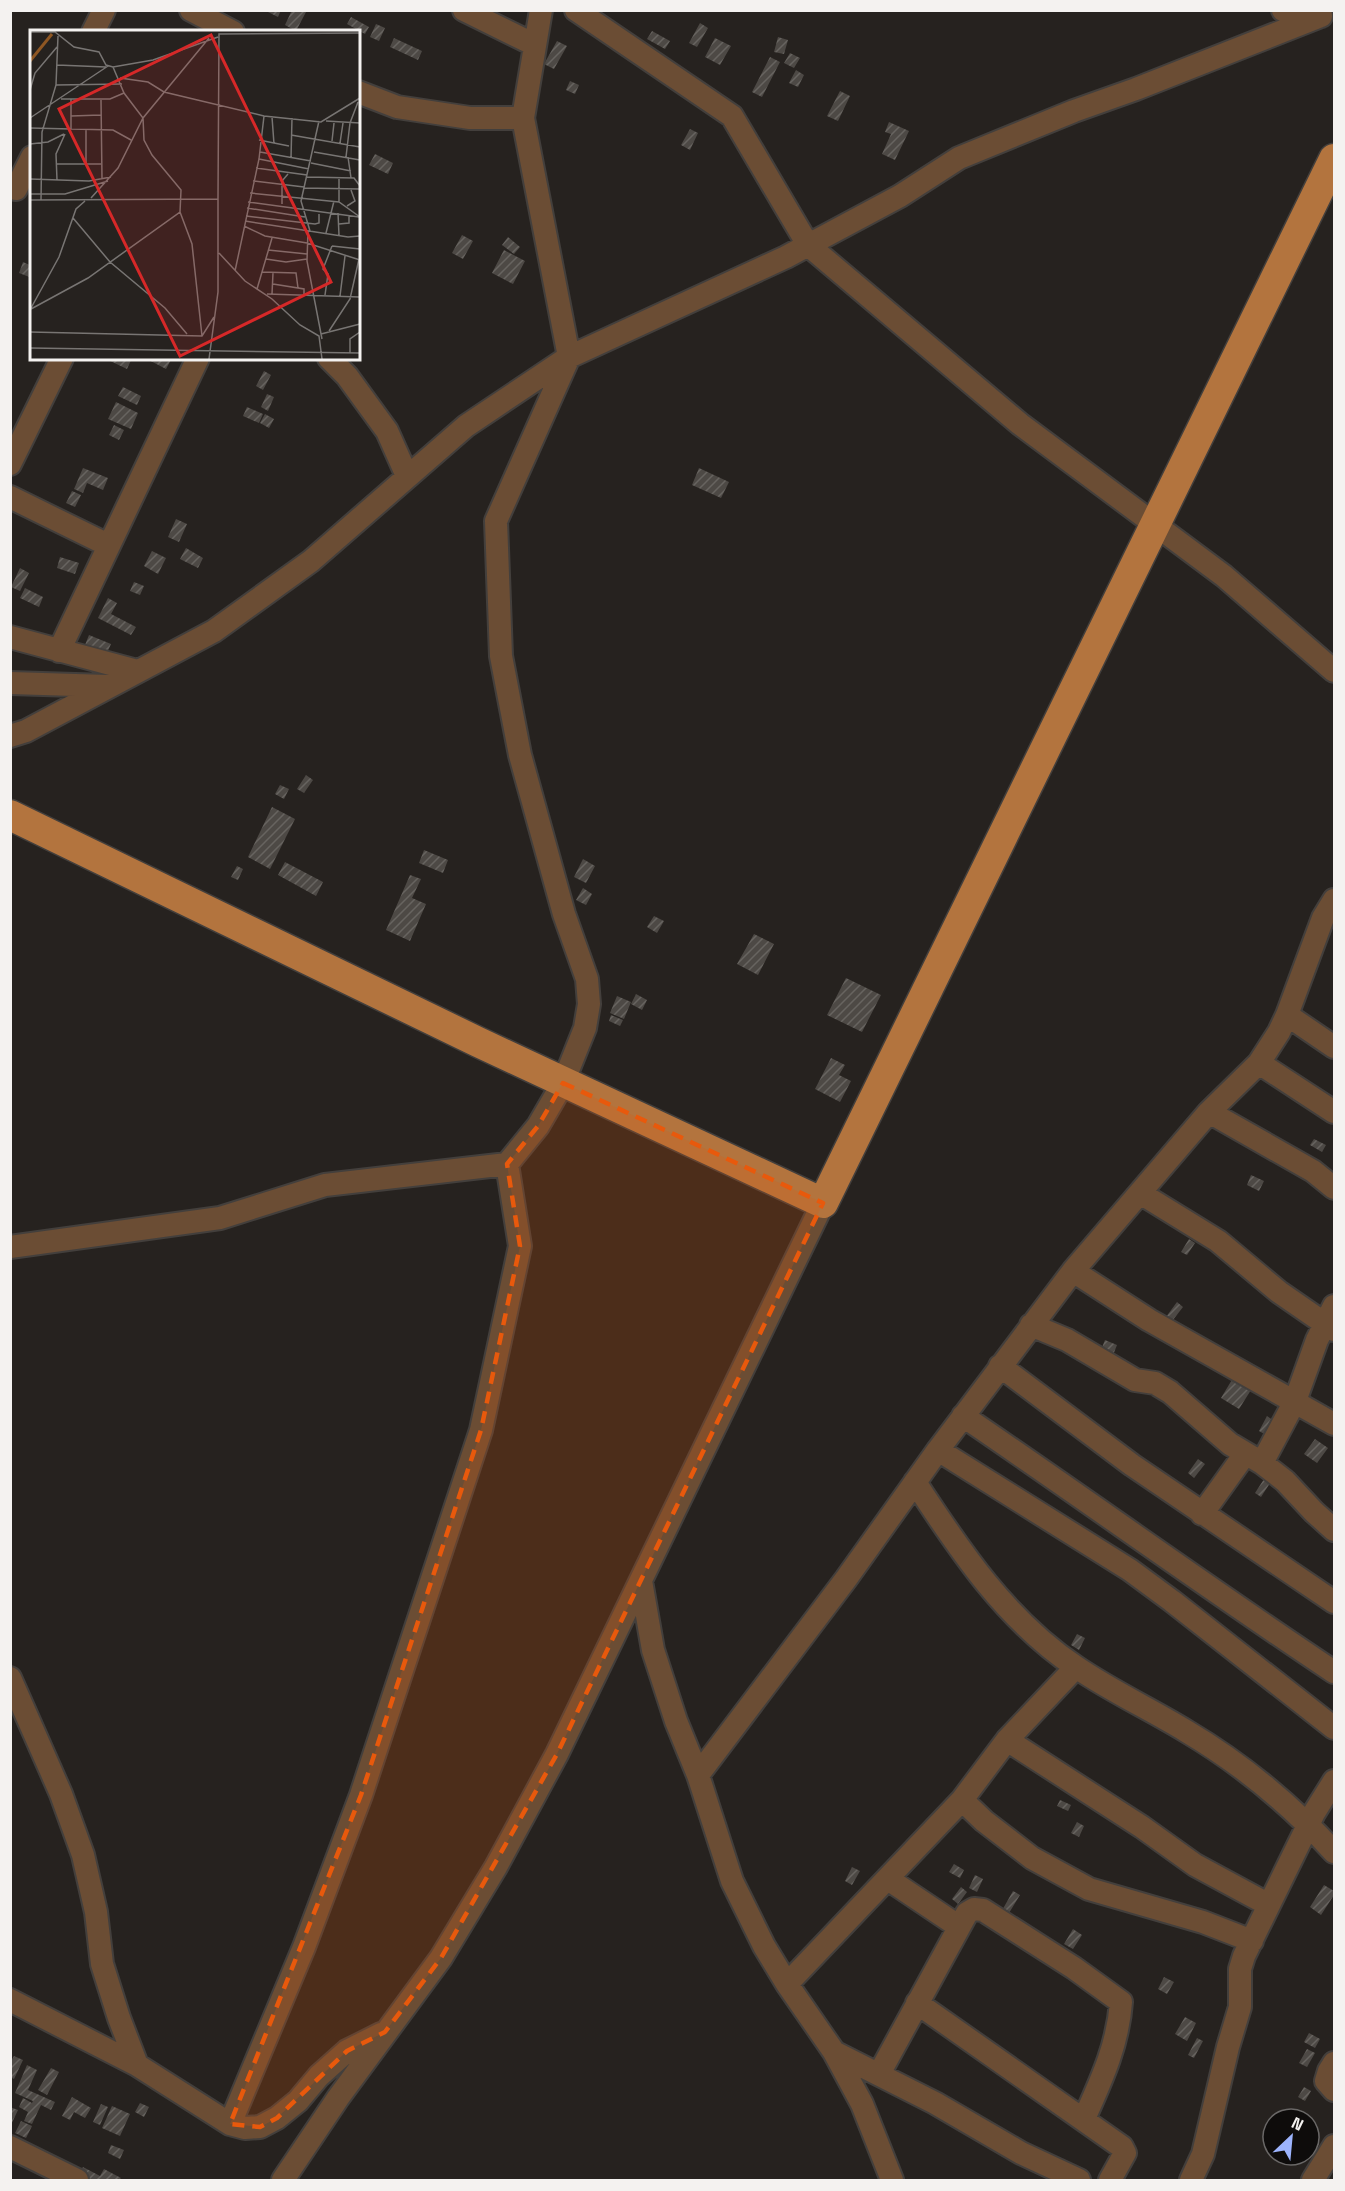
<svg xmlns="http://www.w3.org/2000/svg" width="1345" height="2191" font-family="'Space Grotesk',sans-serif">
<style>
.building{fill:url(#building-hatch)}
.lines{fill:none;stroke-linecap:round;stroke-linejoin:round}
.minor-casing{stroke:#433f3c;stroke-width:26}
.major-casing{stroke:#433f3c;stroke-width:33}
.minor{stroke:#6b4d34;stroke-width:22}
.major{stroke:#b3743e;stroke-width:30}
.marked{fill:#e8590c;fill-opacity:0.2;stroke:#e8590c;stroke-width:4.5;stroke-dasharray:12 8;stroke-linejoin:round}
.inset-river{fill:none;stroke:#8f5723;stroke-width:3}
.inset-road{fill:none;stroke:#787573;stroke-width:1.5}
.view{fill:#d62828;fill-opacity:0.15;stroke:#d62828;stroke-width:3}
.inset-edge{fill:none;stroke:#f4f2f0;stroke-width:3}
</style>
<defs>
<pattern id="building-hatch" width="6" height="6" patternUnits="userSpaceOnUse" patternTransform="scale(1.5)"><rect width="6" height="6" fill="#4d4945"/><path d="M-1 1l2-2M0 6l6-6M5 7l2-2" fill="none" stroke="#676460"/></pattern>
</defs>
<rect width="100%" height="100%" fill="#26221f"/>
<!-- building -->
<path class="building" d="M264 10H281L278 17Z
M292 10 306 12 296 31 285 25Z
M351 17 369 27 365 34 347 24Z
M700 23 708 28 697 47 689 43Z
M376 24 385 28 379 41 370 37Z
M652 31 670 41 665 49 647 39Z
M778 37 788 40 784 54 774 52Z
M394 38 422 51 418 60 390 47Z
M715 38 731 46 720 65 705 57Z
M557 41 567 46 554 69 544 64Z
M790 53 800 58 794 68 784 63Z
M770 57 780 62 762 97 752 92Z
M796 70 804 75 798 87 789 83Z
M570 81 579 85 575 94 566 90Z
M840 91 850 96 838 121 827 116Z
M889 122 909 131 895 160 882 154 891 134 885 132Z
M690 129 698 133 690 150 681 145Z
M375 154 393 163 388 174 369 165Z
M462 235 473 241 463 259 452 253Z
M508 237 520 247 514 254 502 245Z
M504 250 525 261 513 284 492 273Z
M23 262 32 266V278L19 273Z
M104 358H132L127 369Z
M145 358H172L166 369Z
M264 371 271 375 263 390 256 386Z
M123 387 141 396 137 405 118 396Z
M267 394 274 397 268 411 261 407Z
M116 402 138 413 131 429 108 419Z
M247 407 263 414 259 423 243 416Z
M265 414 274 419 269 428 260 423Z
M114 425 124 430 119 440 109 435Z
M83 468 108 478 103 490 87 483 83 493 74 489Z
M699 468 729 482 721 498 692 485Z
M72 491 81 495 75 507 66 503Z
M176 519 187 524 179 542 168 537Z
M186 548 203 558 198 568 180 559Z
M152 551 166 558 158 574 144 566Z
M60 557 79 563 75 574 57 568Z
M20 568 29 573 20 591 11 587Z
M134 582 144 586 140 595 130 591Z
M25 588 43 597 39 607 20 598Z
M108 598 117 603 111 614 136 627 131 635 98 618Z
M89 635 111 644 106 655 85 645Z
M306 775 313 780 304 793 297 789Z
M280 785 289 789 284 799 275 794Z
M272 807 295 819 270 869 248 857Z
M424 850 448 860 443 873 419 863Z
M583 859 595 866 586 883 574 877Z
M285 862 323 882 316 896 278 875Z
M237 866 243 869 238 880 231 877Z
M410 875 421 879 412 898 426 904 410 941 386 930Z
M583 888 592 894 586 905 576 900Z
M654 916 664 921 657 933 647 927Z
M754 934 774 944 758 975 737 964Z
M846 978 881 995 862 1032 827 1015Z
M636 994 647 1000 642 1010 631 1004Z
M617 996 631 1002 624 1019 610 1013Z
M611 1015 623 1020 620 1026 609 1021Z
M831 1058 845 1065 839 1075 851 1081 840 1102 815 1089Z
M1314 1139 1326 1145 1322 1152 1310 1145Z
M1251 1175 1264 1181 1259 1191 1247 1185Z
M1189 1239 1195 1243 1187 1255 1181 1252Z
M1177 1302 1183 1307 1169 1325 1163 1321Z
M1105 1340 1117 1345 1111 1360 1099 1355Z
M1233 1378 1251 1390 1239 1409 1221 1398Z
M1267 1416 1274 1421 1266 1435 1259 1431Z
M1315 1439 1328 1448 1317 1463 1304 1454Z
M1198 1459 1205 1464 1194 1478 1188 1473Z
M1266 1476 1272 1480 1261 1497 1255 1493Z
M1077 1634 1085 1638 1079 1650 1071 1645Z
M1060 1800 1071 1805 1068 1811 1057 1806Z
M1077 1822 1084 1826 1079 1837 1071 1833Z
M954 1864 964 1870 960 1878 949 1872Z
M852 1867 860 1871 852 1885 845 1881Z
M975 1875 983 1879 977 1892 969 1888Z
M1324 1885 1334 1891V1895L1321 1915 1310 1907Z
M961 1887 967 1892 958 1904 952 1899Z
M1013 1891 1020 1895 1006 1918 1000 1914Z
M1073 1929 1082 1935 1073 1949 1064 1944Z
M1164 1977 1174 1982 1167 1994 1158 1989Z
M1185 2017 1196 2023 1187 2041 1175 2034Z
M1309 2033 1320 2039 1315 2048 1304 2042Z
M1197 2038 1203 2041 1194 2058 1188 2055Z
M1307 2049 1315 2053 1307 2067 1299 2063Z
M14 2056 23 2060 14 2079 10 2077V2063Z
M27 2065 37 2070 28 2090 55 2102 51 2110 41 2105 32 2124 24 2121 28 2112 19 2107 23 2098 32 2103 33 2101 15 2093Z
M51 2068 59 2072 47 2095 38 2090Z
M1304 2087 1311 2091 1305 2101 1298 2097Z
M72 2097 91 2108 85 2118 74 2112 70 2120 62 2116Z
M140 2103 149 2107 144 2117 135 2112Z
M101 2104 108 2107 100 2125 93 2122Z
M112 2106 130 2114 120 2136 102 2128Z
M10 2107 18 2110 10 2127Z
M21 2121 32 2126 26 2138 15 2133Z
M111 2145 124 2150 120 2159 108 2153Z
M83 2167 100 2176 104 2169 121 2178 119 2180H82L77 2178Z"/>
<g class="lines">
<defs>
<path id="minor" d="M191 10 233 32
M464 10 535 45
M576 10 732 116 808 245 1020 424 1224 576 1334 671
M1283 10 1321 16
M93 32 104 10
M358 92 397 107 470 118H523
M16 189 32 157
M329 358 347 376 387 431 407 476
M10 464 62 358
M10 497 108 545
M10 637 137 671
M59 651 198 358
M10 683 108 686
M10 736 26 731 214 631 311 561 466 426 569 357 786 257 900 196 959 158 1074 111 1136 89 1321 16
M1287 1015 1334 1047
M1259 1063 1334 1112
M1209 1112 1313 1171 1334 1188
M1140 1193 1218 1241 1279 1292 1334 1330
M10 1247 220 1218 325 1185 507 1164 538 1126 563 1083 585 1028 589 1004 587 979 564 914 520 755 501 656 496 521 569 357 523 118 541 10
M1073 1271 1149 1320 1334 1424
M1031 1325 1067 1340 1135 1380 1155 1383 1170 1392 1230 1444 1262 1463 1285 1481 1314 1512 1334 1530
M1000 1366 1132 1465 1334 1602
M963 1416C1088 1501 1209 1589 1334 1672
M938 1450 1130 1570 1172 1601 1334 1728
M1262 1463 1295 1401 1317 1340 1334 1306
M915 1482C960 1551 1006 1620 1076 1667 1111 1691 1150 1709 1186 1731 1240 1763 1292 1806 1334 1852
M1202 1514 1245 1454
M641 1581 653 1650 676 1721 698 1775 732 1881 764 1946 787 1984 834 2052 862 2104 892 2180
M10 1678 61 1794 83 1855 96 1912 102 1964 119 2018 137 2065
M1007 1740 1142 1827 1195 1865 1269 1905
M698 1775 846 1579 938 1450 1073 1271 1209 1112 1259 1063 1279 1032 1287 1015 1323 918 1334 900
M962 1800 984 1821 1032 1858 1089 1889 1203 1922 1252 1941
M888 1879 958 1926
M787 1984 962 1800 1007 1740 1076 1667
M10 2000 137 2065 230 2124 245 2128 260 2127 277 2118 298 2101 319 2076 347 2051 381 2034
M917 2003 1122 2147 1125 2153 1110 2180
M834 2052 935 2103 1021 2153 1079 2180
M1334 2063 1329 2071 1326 2081 1334 2090
M879 2074 967 1913 974 1909 983 1910 1074 1968 1121 2002C1118 2045 1101 2081 1084 2119
M230 2124 304 1947 361 1795 481 1430 520 1246 507 1164
M10 2147 77 2180
M283 2180 338 2098 441 1958 496 1867 557 1754 823 1203
M1191 2180 1203 2154 1228 2047 1240 2007V1969L1244 1956 1314 1813 1334 1781
M1313 2180 1334 2146"/>
<path id="major" d="M10 815 478 1042 823 1203 1334 159"/>
</defs>
<!-- minor casing -->
<use href="#minor" class="minor-casing"/>
<!-- major casing -->
<use href="#major" class="major-casing"/>
<!-- minor -->
<use href="#minor" class="minor"/>
<!-- major -->
<use href="#major" class="major"/>
</g>
<!-- marked area -->
<path class="marked" d="M563 1083 823 1203 557 1754 441 1958 385 2032 347 2051 277 2118 260 2127 230 2124 361 1795 481 1430 520 1246 507 1164 538 1126Z"/>
<!-- overview -->
<g transform="translate(30 30)">
<rect width="330" height="330" fill="#26221f"/>
<path class="inset-river" d="M0 31 22 4"/>
<path class="inset-road" d="M0 2H25L44 17 69 22 76 35 83 37 123 30 188 7M27 35 76 37M90 48 118 52 134 62 234 86 291 92 330 68M26 55 92 54M0 60 5 43 27 17M31 69H80L94 63M71 70 72 149M41 86 71 85M242 87 244 114M0 88 78 36M296 91 330 93M0 98 83 100 101 110M41 99V69M261 105 330 117M229 110 259 116M302 111 304 93M310 113 313 93M0 114 18 112 34 104M230 122 281 131M284 122 330 130M316 127 320 93 328 72M318 127 321 148M261 128 262 88M229 129 279 139M281 133 321 141M26 134H71M56 134V100M226 138 277 145M277 147 324 148 330 156M0 149 59 151 81 147M27 150 26 124 35 104M223 151 274 157M273 158 330 159M220 163 309 172 330 187M0 164H35L78 151M61 168 88 138 113 88 179 8M0 170 188 169 189 4 330 3M11 170 12 102 26 55 28 6M218 172 329 187M309 172V149M252 174V151L258 144M317 176 325 171 321 160M217 178 275 187M150 182 162 214 172 306M308 183 309 205M216 186 285 194 289 193V184M43 188 80 232 135 278 157 304M215 191 318 207 330 206M309 194 319 193V185M214 196 235 206 277 213 330 230M278 201 277 231 292 309M280 201 271 171 289 91M296 203 304 171M302 216 330 219M238 220 277 224M189 223 215 251 242 269 270 295 289 306 292 329M236 229 256 232 277 229M205 241 229 129 234 86M232 242 266 243 268 258M243 254 274 259V265M227 259 242 208M237 264 330 267M242 264 243 243M295 265 298 244 293 239 302 216M310 266 315 226M1 278 29 227 46 179 55 171M1 279 58 248 150 182 151 160 122 125 114 110 113 88 94 63 83 37M299 301 320 269 329 229M0 302 172 306 184 287M291 304 330 294M0 318 330 323M320 323V309L330 302M179 329 188 262V169"/>
<path class="view" d="M181 5 301 252 150 326 29 79Z"/>
<rect width="330" height="330" class="inset-edge"/>
</g>
<!-- border -->
<rect width="1345" height="2191" fill="none" stroke="#f4f2f0" stroke-width="24"/>
<!-- north arrow -->
<g transform="translate(1291 2137) rotate(26)"><circle r="28" fill="#0e0c0b" stroke="#6a6867" stroke-width="1.5"/>
<path d="M0-4.5L10 22L0 15L-10 22Z" fill="#9db4fd"/>
<text y="-9" font-size="16" font-weight="bold" text-anchor="middle" fill="#f4f2f0">N</text>
</g>
</svg>
